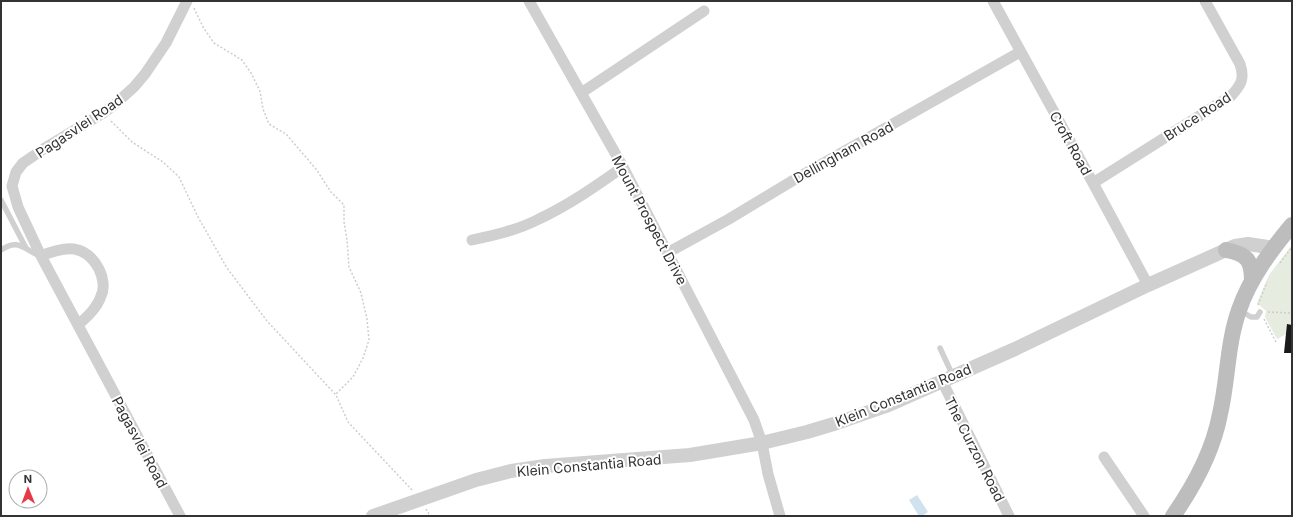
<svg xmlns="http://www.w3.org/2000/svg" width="1293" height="517" font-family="Inter,sans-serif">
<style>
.green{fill:#e6ecdf}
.water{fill:#cfe2ee}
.building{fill:#1a1a1a}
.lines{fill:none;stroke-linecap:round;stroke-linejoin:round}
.path{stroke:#cdcdcd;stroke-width:1.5;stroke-dasharray:2 2;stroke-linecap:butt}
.service{stroke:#d0d0d0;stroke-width:5.5}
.minor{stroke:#d0d0d0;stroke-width:11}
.tertiary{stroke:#d0d0d0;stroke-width:14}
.secondary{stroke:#bdbdbd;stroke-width:16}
.labels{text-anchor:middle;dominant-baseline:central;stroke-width:4;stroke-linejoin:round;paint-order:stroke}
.street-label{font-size:14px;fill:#333;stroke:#fff}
</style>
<rect width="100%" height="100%" fill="#fff"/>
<!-- green -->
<path class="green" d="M1292 245V331L1277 339 1265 317 1266 311 1257 303 1269 275Z"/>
<!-- water -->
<path class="water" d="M917 495 928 512 922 516H919L909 500Z"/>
<!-- building -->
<path class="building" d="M1287 324 1292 325V353H1284Z"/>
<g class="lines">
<!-- path -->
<path class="path" d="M194 8 203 27 214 43 242 60 251 73 260 91 263 109 269 124 286 134 316 169 331 192 344 205V222L347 240 349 267 361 293 367 319 369 340 363 358 353 377 336 394
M111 121 132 142 163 162 179 177 198 217 227 268 267 321 336 395 348 422 412 490
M1280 263 1292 247
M1258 305 1267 282
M1268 312 1292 313
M1264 319 1276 342
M426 509 430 516"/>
<!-- service -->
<path class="service" d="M1 200 26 248
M1 250C19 238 23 249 40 256
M1241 311 1251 317H1257L1260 312
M940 348 953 376"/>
<!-- minor -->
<path class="minor" d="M529 1 623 167 754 420 762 443 768 474 780 516
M993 1 1093 183 1148 285
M581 93 704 11
M1093 183 1231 96C1241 85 1245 79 1240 64L1205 1
M472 240C495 235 518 230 539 219 569 205 596 186 623 167
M667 253 729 219 797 178 1020 52
M41 256C65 246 85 243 99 269 103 277 105 288 101 296 97 308 87 317 78 325
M942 381 1009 516
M1104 457 1144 516
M180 516 41 256 18 207 12 186 16 172 23 163 45 148 103 113 114 105 134 87 145 74 166 43 187 1"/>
<!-- tertiary -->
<path class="tertiary" d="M373 516 476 480 511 471 545 466 690 455 762 443 807 432 837 423 886 406 1015 349 1148 285 1235 246 1248 244 1274 248"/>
<!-- secondary -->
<path class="secondary" d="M1226 250C1247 254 1252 260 1252 281
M1173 516C1194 486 1213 451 1220 414 1228 380 1227 344 1239 310 1250 278 1271 250 1292 225"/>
</g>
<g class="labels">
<!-- street labels -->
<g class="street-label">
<text transform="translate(1197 116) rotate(-33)">Bruce Road</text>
<text transform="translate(79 126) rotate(-34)">Pagasvlei Road</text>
<text transform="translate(1071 143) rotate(61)">Croft Road</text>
<text transform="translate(843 152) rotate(-29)">Dellingham Road</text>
<text transform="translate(650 220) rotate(62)">Mount Prospect Drive</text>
<text transform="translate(903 395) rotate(-22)">Klein Constantia Road</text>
<text transform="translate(140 442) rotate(62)">Pagasvlei Road</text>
<text transform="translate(975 449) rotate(63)">The Curzon Road</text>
<text transform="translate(589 465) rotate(-5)">Klein Constantia Road</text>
</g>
</g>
<!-- border -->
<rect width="1293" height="517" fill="none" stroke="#333333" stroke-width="4"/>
<!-- north arrow -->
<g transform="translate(28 489) rotate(359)"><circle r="19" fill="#ffffff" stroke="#adadad"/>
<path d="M0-3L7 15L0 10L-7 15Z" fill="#e63946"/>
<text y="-6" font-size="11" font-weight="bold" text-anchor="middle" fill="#333333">N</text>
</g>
</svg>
